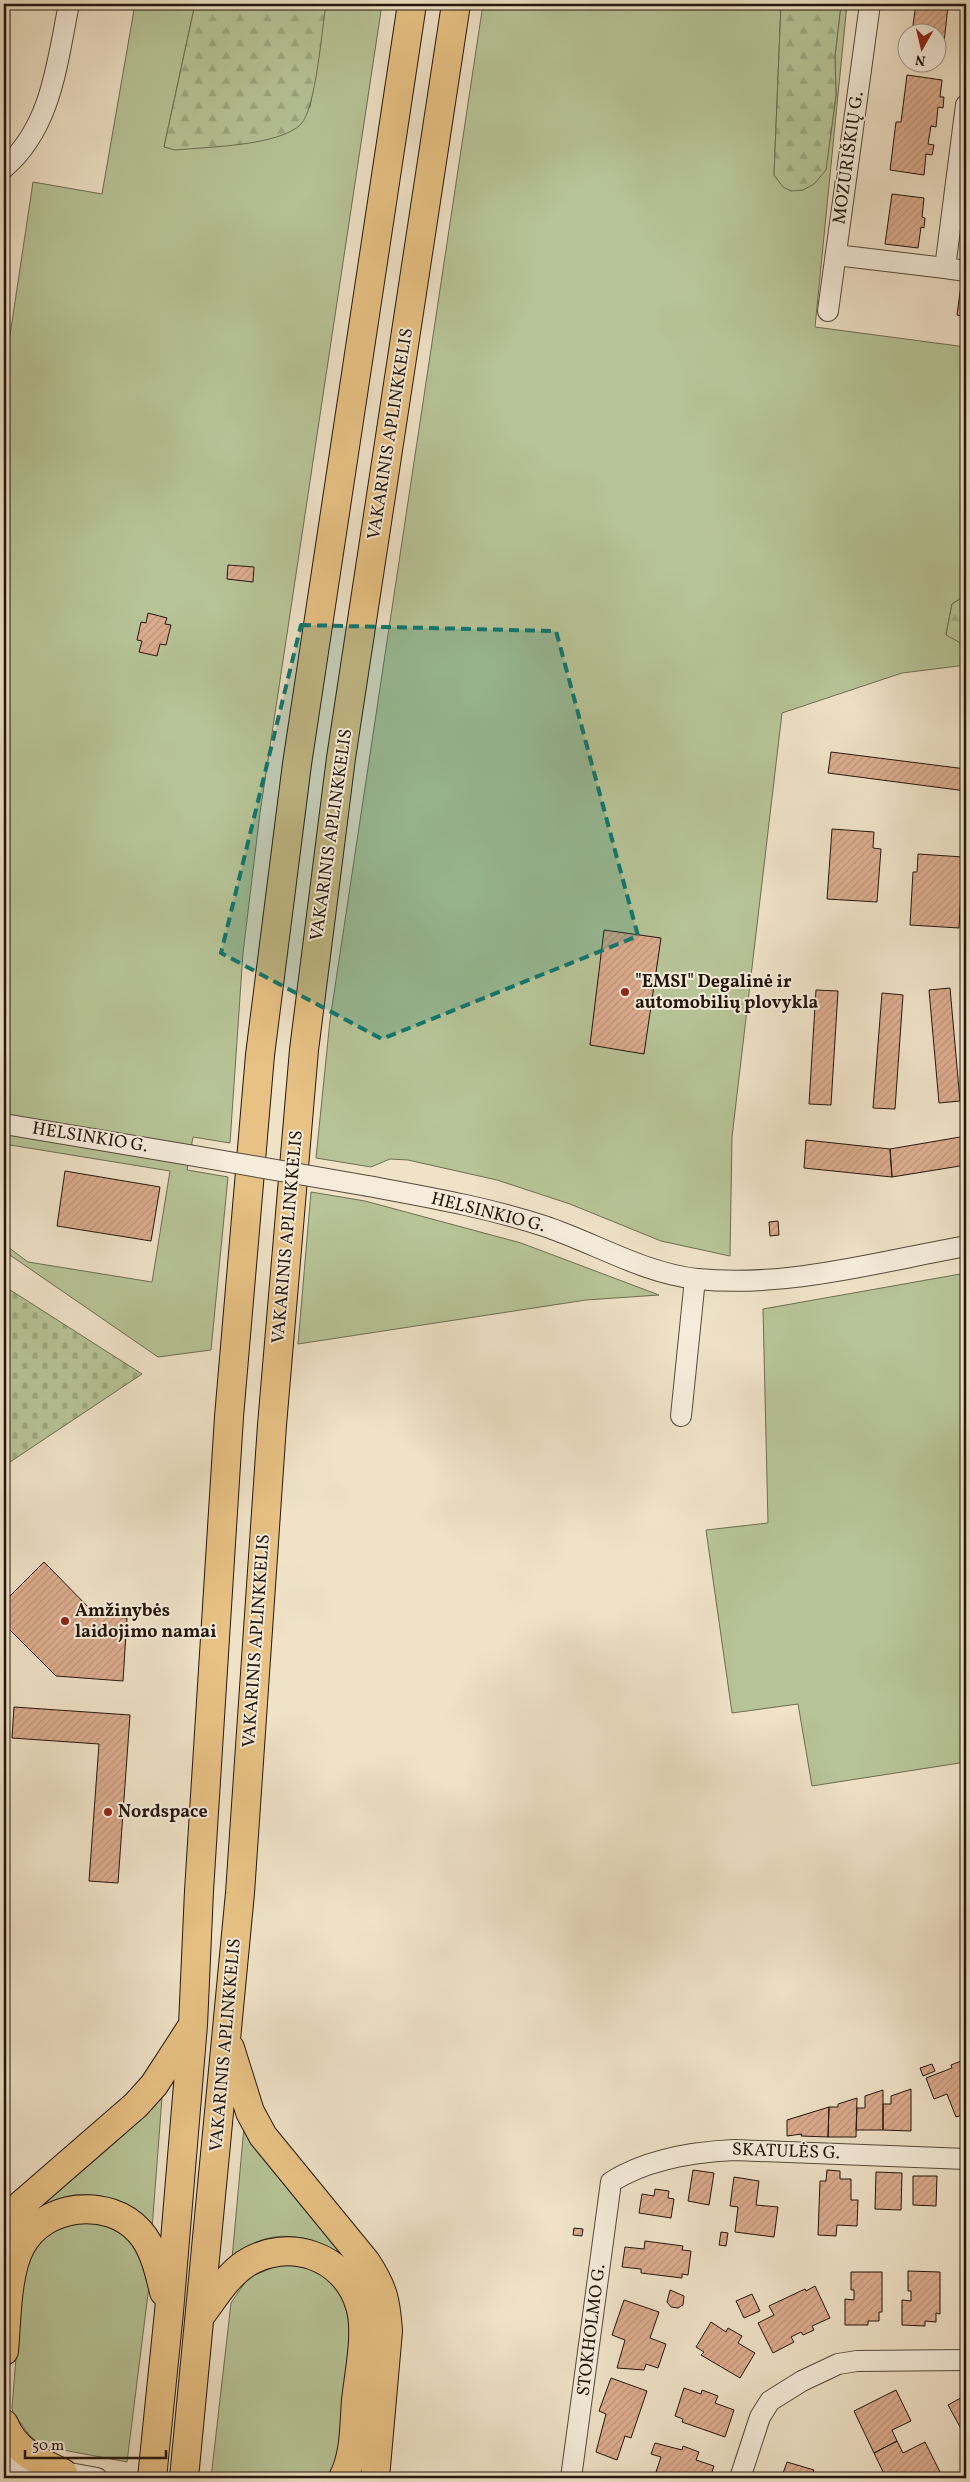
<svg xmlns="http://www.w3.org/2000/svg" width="970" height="2482" font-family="Vollkorn,serif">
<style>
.grass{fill:#b7c497;stroke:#6d6d52}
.forest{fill:url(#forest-firs);stroke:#6d6d52}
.cemetery{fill:url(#cemetery-stones);stroke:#6d6d52}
.building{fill:url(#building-hatch);stroke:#23160c}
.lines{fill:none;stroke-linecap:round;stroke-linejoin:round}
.minor-casing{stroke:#56493b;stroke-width:22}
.highway-casing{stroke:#23160c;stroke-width:30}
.minor{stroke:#f5ecdb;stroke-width:20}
.highway{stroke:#e8c184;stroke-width:28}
.minor-bridge-casing{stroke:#56493b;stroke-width:22;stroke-linecap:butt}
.minor-bridge{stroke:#f5ecdb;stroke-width:20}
.marked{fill:#0f766e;fill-opacity:0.2;stroke:#0f766e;stroke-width:4;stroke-dasharray:10 6;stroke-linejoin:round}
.poi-dot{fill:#8f2418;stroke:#f5ecdb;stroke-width:2}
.labels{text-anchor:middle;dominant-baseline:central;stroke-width:4;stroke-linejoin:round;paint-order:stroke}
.street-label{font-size:18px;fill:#23160c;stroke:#f5ecdb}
.poi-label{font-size:18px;font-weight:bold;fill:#23160c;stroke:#f5ecdb;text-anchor:start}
</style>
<defs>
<pattern id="forest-firs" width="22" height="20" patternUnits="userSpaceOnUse" patternTransform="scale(1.25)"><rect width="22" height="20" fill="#b7c497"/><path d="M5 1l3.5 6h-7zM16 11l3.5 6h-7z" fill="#9da881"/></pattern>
<pattern id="cemetery-stones" width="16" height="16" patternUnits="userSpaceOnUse" patternTransform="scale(1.25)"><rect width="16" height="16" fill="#b7c497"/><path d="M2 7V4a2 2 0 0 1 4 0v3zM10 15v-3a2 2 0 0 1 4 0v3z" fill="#9da881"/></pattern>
<pattern id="building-hatch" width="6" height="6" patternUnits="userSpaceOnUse" patternTransform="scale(1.25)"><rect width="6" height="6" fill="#ddad8f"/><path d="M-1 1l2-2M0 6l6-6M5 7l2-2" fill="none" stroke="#bd947a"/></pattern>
</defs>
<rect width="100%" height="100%" fill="#efe2c7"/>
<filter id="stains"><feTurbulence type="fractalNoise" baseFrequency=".004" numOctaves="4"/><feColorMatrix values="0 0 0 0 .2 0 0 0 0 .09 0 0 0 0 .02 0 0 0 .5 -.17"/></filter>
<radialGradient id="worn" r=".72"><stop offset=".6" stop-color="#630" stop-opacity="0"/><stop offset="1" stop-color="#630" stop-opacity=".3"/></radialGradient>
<!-- grass -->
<path class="grass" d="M135 4H195L164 147 310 107 326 4H382L260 813 243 953 230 1143 193 1137 187 1170 228 1177 211 1350 158 1357 4 1251V1244L28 1262 152 1282 170 1171 4 1144V375L33 182 102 194Z
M483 4H781L774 175C783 187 788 191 803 190L830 140 836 95 835 56 841 4H847L815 327 966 347V595L952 604 946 634 966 646V665L902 673 782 713 732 1137 730 1256 661 1241 570 1204 497 1180 408 1160 390 1159 371 1167 316 1158 330 1020Z
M311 1192 365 1201 521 1243 659 1295 586 1300 298 1344Z
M966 1273V1762L812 1786 798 1704 732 1713 706 1530 768 1523 763 1309Z
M162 2098 152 2229C111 2202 91 2180 41 2207L118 2140Z
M244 2127 260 2152 345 2258C307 2233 267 2225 232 2259Z
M95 2220 130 2238 142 2254 149 2286 127 2462 42 2446 30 2436 20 2422 14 2420 12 2408 22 2281 34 2245 63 2224Z
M298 2263 317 2269 343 2293 351 2325 339 2458 331 2478H211L231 2303 248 2278 281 2264Z"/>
<!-- forest -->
<path class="forest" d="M195 4H326C322 27 316 109 301 124 280 146 206 147 175 150L164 147Z
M781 4H841L835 56 836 95 826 170 814 184 803 190 791 191 783 187 774 175Z
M966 595V646L946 635 952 604Z"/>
<!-- cemetery -->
<path class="cemetery" d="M4 1286 142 1374 4 1466Z"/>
<!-- building -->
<path class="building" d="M916 4H954L953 7 948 6 943 52H938V32H912Z
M907 75 942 80 940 97H944L943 108 938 107 936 127 931 126 928 144 934 145 932 155 926 154 924 175 890 170 896 122H901Z
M892 194 924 198 922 217 925 218 924 228 921 227 918 248 885 244Z
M961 285 966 286V317L957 315Z
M228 565 254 567 253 582 227 579Z
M148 613 167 618 165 624 171 625 166 645 160 644 157 656 139 652 142 641 137 640 141 622 146 623Z
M831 752 966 769V791L828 773Z
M832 829 874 832 873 848 881 849 877 902 827 899Z
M918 854 963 857 959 928 910 925 913 872H917Z
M604 930 661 938 644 1054 590 1045Z
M950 988 960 1101 939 1103 929 990Z
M816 990 838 991 831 1105 809 1104Z
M882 993 903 995 895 1109 873 1108Z
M966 1136V1165L892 1177 890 1149Z
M806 1140 890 1149 892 1177 804 1168Z
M65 1171 160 1187 151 1241 57 1226Z
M778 1221 779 1235 770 1236 769 1222Z
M44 1562 97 1616 127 1618 123 1681 56 1676 4 1624V1602Z
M14 1707 130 1715 118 1883 89 1881 99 1744 12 1738Z
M966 2059V2126L962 2115 956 2117 947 2094 934 2099 926 2078 952 2068 951 2065Z
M932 2064 935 2071 923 2076 920 2068Z
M911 2089V2131L883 2130V2104H891V2096Z
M883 2090V2130H856L857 2108H865V2096Z
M857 2098 856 2137H828L829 2107H838V2104Z
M829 2107 828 2137 801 2136 802 2134 787 2136V2120Z
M693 2170 714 2173 709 2205 688 2201Z
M827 2170 840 2171V2179H851V2200H858L857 2226 837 2225 836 2236 818 2235 820 2181H826Z
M876 2172 902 2173 901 2210 875 2209Z
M913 2176H937L936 2206 913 2205Z
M734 2177 759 2181 756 2205 778 2207 774 2237 735 2232 738 2207 730 2206Z
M655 2189 669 2191 668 2198 674 2199 671 2218 639 2213 642 2194 654 2196Z
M574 2228 583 2229 582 2236 573 2235Z
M721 2232 728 2233 726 2246 719 2245Z
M645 2241 683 2246 682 2250 691 2251 688 2275 682 2274V2278L641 2273V2269L622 2267 625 2247 644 2249Z
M908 2271 940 2272V2314L936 2313V2322L925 2321V2326L902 2325V2300L911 2301V2291H908Z
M851 2272H882V2312H879V2321H868V2325H845V2299L854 2300V2290H851Z
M815 2286 830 2318 812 2326 814 2330 803 2335 801 2332 791 2337 794 2342 773 2353 758 2323 774 2315 769 2306 805 2289 806 2291Z
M670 2290 684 2296 683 2305 678 2308 671 2307 667 2302Z
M752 2294 760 2311 744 2318 736 2301Z
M624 2300 659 2312 650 2338 666 2344 658 2368 646 2364 644 2370 617 2368 625 2340 612 2335Z
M963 2301H966V2327H962Z
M711 2322 726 2332 728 2328 742 2336 738 2343 755 2353 740 2378 701 2355 704 2352 696 2347Z
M611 2378 647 2391 631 2438 625 2436 617 2460 596 2452 606 2414 599 2411Z
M684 2388 701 2394 702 2390 718 2396 715 2403 734 2410 725 2437 682 2422 683 2419 675 2416Z
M896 2390 911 2421 892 2430 897 2441 874 2453 854 2411Z
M966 2395V2433L964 2434 948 2405Z
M897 2441 903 2453 925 2442 940 2472 926 2478H886L874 2453Z
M655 2443 682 2450 683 2446 699 2452 696 2460 714 2466 710 2478H663L664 2475 656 2472 661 2457 651 2454Z
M787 2462 814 2470 811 2478H778L779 2475 782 2476Z"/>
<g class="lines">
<defs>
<path id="minor" d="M966 105 945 268 966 271
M4 168C52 127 57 62 69 4
M836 255 945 268
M828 311 870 4
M4 1124 189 1155
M368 1186C427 1197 486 1207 544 1226 595 1243 643 1273 697 1279 787 1288 878 1262 966 1246
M681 1416 695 1279
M4 2461 97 2478
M571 2478 611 2182C647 2159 692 2152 734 2150L966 2159
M740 2478 760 2417 770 2401 802 2381 838 2364 857 2361 966 2360"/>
<path id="highway" d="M230 2048 250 2112 263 2136 366 2262C383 2288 386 2300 388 2331L375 2478
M4 2224 14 2211 136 2105 154 2085 191 2028
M201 2315C214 2298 227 2276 245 2264 288 2236 346 2256 360 2306 368 2332 359 2373 356 2400 354 2426 355 2455 343 2478
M4 2351C7 2320 6 2274 21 2246 43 2204 108 2196 140 2232 154 2248 159 2271 164 2292
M4 2424C15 2451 38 2461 63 2473
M152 2478 169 2312 193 2025 199 1891 229 1417 260 1055 297 764 412 4
M184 2478 240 1893 272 1425 304 1050 341 758 456 4"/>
</defs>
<!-- minor casing -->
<use href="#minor" class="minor-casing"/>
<!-- highway casing -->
<use href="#highway" class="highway-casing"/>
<!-- minor -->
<use href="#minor" class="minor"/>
<!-- highway -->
<use href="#highway" class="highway"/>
<defs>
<path id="minor-bridge" d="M189 1155 368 1186"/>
</defs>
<!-- minor-bridge casing -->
<use href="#minor-bridge" class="minor-bridge-casing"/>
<!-- minor-bridge -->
<use href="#minor-bridge" class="minor-bridge"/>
</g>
<!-- marked area -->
<path class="marked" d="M301 625 556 631 638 936 382 1039 221 953Z"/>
<!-- markers -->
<g class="poi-dot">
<circle cx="625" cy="992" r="5"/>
<circle cx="65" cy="1621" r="5"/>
<circle cx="108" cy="1812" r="5"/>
</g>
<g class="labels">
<!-- street labels -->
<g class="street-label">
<text transform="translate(849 158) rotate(-82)">MOZŪRIŠKIŲ G.</text>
<text transform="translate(391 434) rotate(-81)">VAKARINIS APLINKKELIS</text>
<text transform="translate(332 835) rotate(-82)">VAKARINIS APLINKKELIS</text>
<text transform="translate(90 1138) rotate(9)">HELSINKIO G.</text>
<text transform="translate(488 1213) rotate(14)">HELSINKIO G.</text>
<text transform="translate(288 1237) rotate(-85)">VAKARINIS APLINKKELIS</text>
<text transform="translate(257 1641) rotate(-86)">VAKARINIS APLINKKELIS</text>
<text transform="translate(226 2045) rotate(-85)">VAKARINIS APLINKKELIS</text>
<text transform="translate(786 2152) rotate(2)">SKATULĖS G.</text>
<text transform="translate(592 2330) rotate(-83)">STOKHOLMO G.</text>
</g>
<!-- poi labels -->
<g class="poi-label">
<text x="635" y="982">"EMSI" Degalinė ir<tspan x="635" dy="21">automobilių plovykla</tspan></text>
<text x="75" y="1611">Amžinybės<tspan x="75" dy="21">laidojimo namai</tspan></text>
<text x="118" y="1812">Nordspace</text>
</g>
</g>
<!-- margin -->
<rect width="970" height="2482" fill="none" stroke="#efe2c7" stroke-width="20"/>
<rect x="5" y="5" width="960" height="2472" fill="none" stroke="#23160c" stroke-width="2.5"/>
<rect x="10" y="10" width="950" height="2462" fill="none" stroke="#23160c"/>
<!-- north arrow -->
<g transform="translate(922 48) rotate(188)"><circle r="24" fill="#f5ecdb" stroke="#a19688"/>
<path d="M0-4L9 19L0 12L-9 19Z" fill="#8f2418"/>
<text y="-8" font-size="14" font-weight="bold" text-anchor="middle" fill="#23160c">N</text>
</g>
<!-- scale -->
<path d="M25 2450v8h141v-8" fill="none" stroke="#23160c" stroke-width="2.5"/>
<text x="32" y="2450" font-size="15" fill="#23160c" stroke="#f5ecdb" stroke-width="4" paint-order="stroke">50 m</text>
<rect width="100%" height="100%" filter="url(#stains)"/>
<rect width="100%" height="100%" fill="url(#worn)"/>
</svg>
